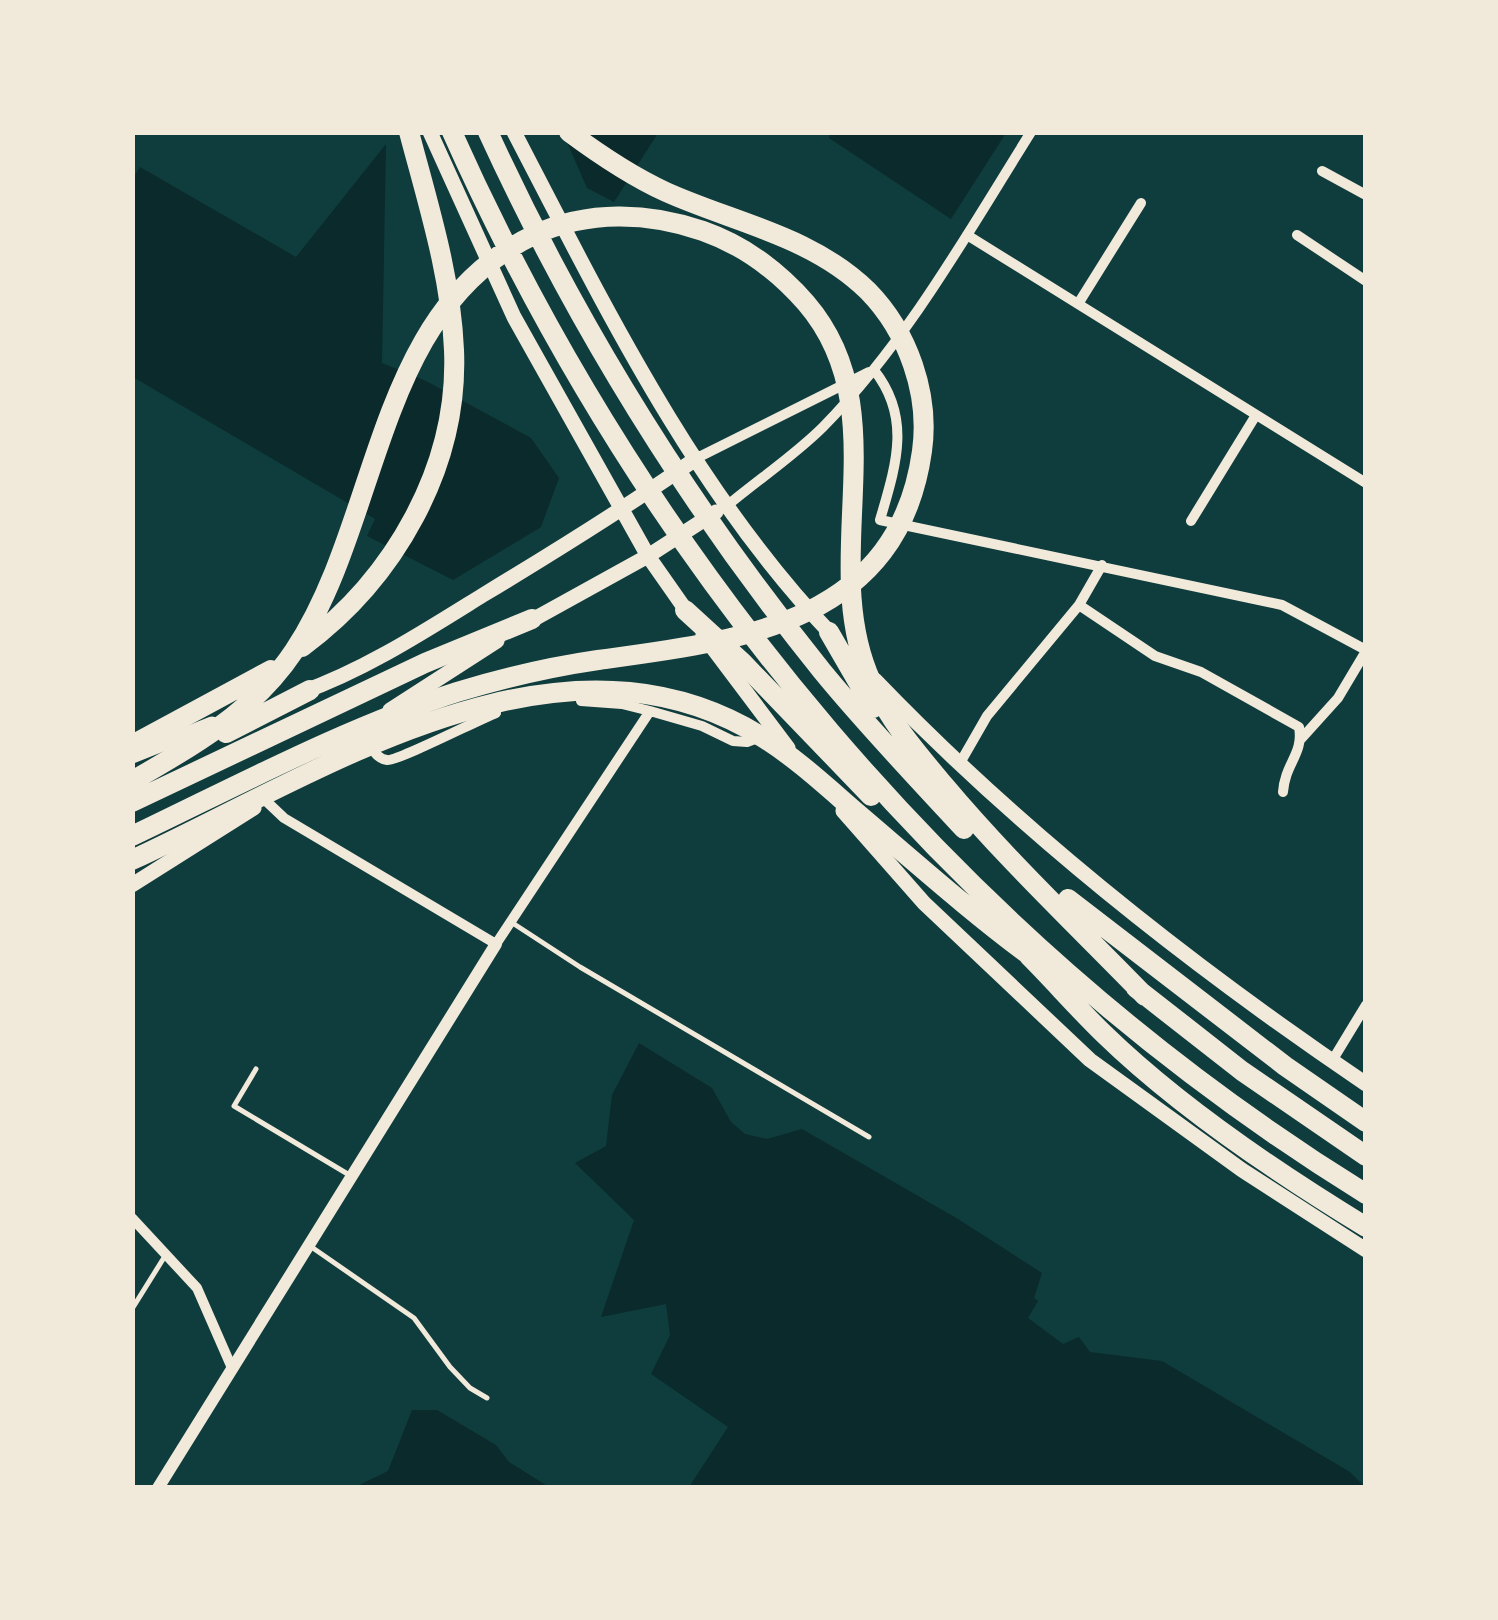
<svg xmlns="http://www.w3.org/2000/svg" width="1498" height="1620" font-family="'Archivo Narrow',sans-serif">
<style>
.water{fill:#0a2a2b}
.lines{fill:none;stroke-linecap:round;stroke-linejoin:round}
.service{stroke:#f1e9da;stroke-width:5}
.minor{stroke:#f1e9da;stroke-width:10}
.tertiary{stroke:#f1e9da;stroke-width:12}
.primary{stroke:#f1e9da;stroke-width:15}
.motorway{stroke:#f1e9da;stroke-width:20}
</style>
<rect width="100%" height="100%" fill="#0f3d3e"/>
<!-- water -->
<path class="water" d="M830 132H1006V133L951 219 829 138Z
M563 133H658L614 202 587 188Z
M386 144 382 363 426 381 531 438 559 478 541 527 453 580 367 536 375 519 133 377 132 180 140 167 296 257Z
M639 1043 712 1088 731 1122 745 1134 767 1139 802 1129 958 1219 1042 1273 1034 1298 1038 1301 1028 1318 1063 1344 1079 1337 1090 1352 1162 1361 1350 1472 1365 1487H689L728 1427 651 1374 670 1335 666 1304 601 1317 634 1220 575 1163 606 1146 612 1095Z
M412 1410H437L496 1445 509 1462 549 1487H355L388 1471Z"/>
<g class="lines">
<!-- service -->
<path class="service" d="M511 922 580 967 869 1137
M256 1069 234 1106 351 1176
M310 1246 414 1318 450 1367 470 1388 487 1398
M132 1309 165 1256"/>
<!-- minor -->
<path class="minor" d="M1322 171 1366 195
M967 235 1366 483
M1297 235 1366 281
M1078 304 1141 203
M874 370C912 418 896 465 880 520L1282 605 1366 650
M697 458 869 372
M728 505C759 479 795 455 823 427 908 340 967 234 1031 132
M1191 521 1256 415
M1079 605 1155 656 1201 672 1299 727C1304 754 1285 763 1283 792
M581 701 622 704 650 711
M1301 739 1338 698 1366 651
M369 745C374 751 378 759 387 760 396 762 478 720 496 713
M960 763 987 716 1079 605 1102 565
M265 800 284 818 496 944 650 711 702 726 733 741 747 742 760 737
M1332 1061 1366 1005
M132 1218 197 1288 232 1368"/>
<!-- tertiary -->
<path class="tertiary" d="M158 1488 496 944"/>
<!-- primary -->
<path class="primary" d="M430 132 514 317 648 556 690 616
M514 132C606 309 696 494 835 638
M525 624 648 556 716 512
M703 635 788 748
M875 680C1022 833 1190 965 1366 1084
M300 693C365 670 425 631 483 595 556 551 627 507 697 458
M390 710 497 641
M132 756 212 724
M843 811 924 903 1090 1060 1242 1170 1366 1250
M132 885 254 808"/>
<!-- motorway -->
<path class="motorway" d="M452 132C645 564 962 944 1366 1194
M488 132C577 326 689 506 822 671 867 726 916 777 964 829
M685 610 743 663 871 796
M829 632 873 708
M302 647C394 579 459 467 454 350 451 276 428 204 409 132
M226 733 310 690
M132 745 271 670
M132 781C194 746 254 711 294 651 382 519 374 311 534 235 588 210 648 212 703 231 743 245 778 271 806 303 900 412 816 559 871 681 888 719 917 753 944 785 1006 859 1077 926 1145 996
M132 802 425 663 532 619
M132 836C239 785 345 728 457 692 503 678 550 667 598 660 739 641 898 624 922 451 930 394 908 332 868 291 812 236 735 223 666 192 631 176 600 155 569 132
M132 860C319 774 558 610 762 737 796 758 826 786 856 812 916 863 974 915 1037 961
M1068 899 1285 1066 1366 1122
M1029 956C1054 981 1078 1009 1104 1034 1177 1105 1279 1174 1366 1227
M1136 988 1242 1071 1366 1156"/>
</g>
<!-- border -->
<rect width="1498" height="1620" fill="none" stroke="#f1e9da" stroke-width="270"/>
</svg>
